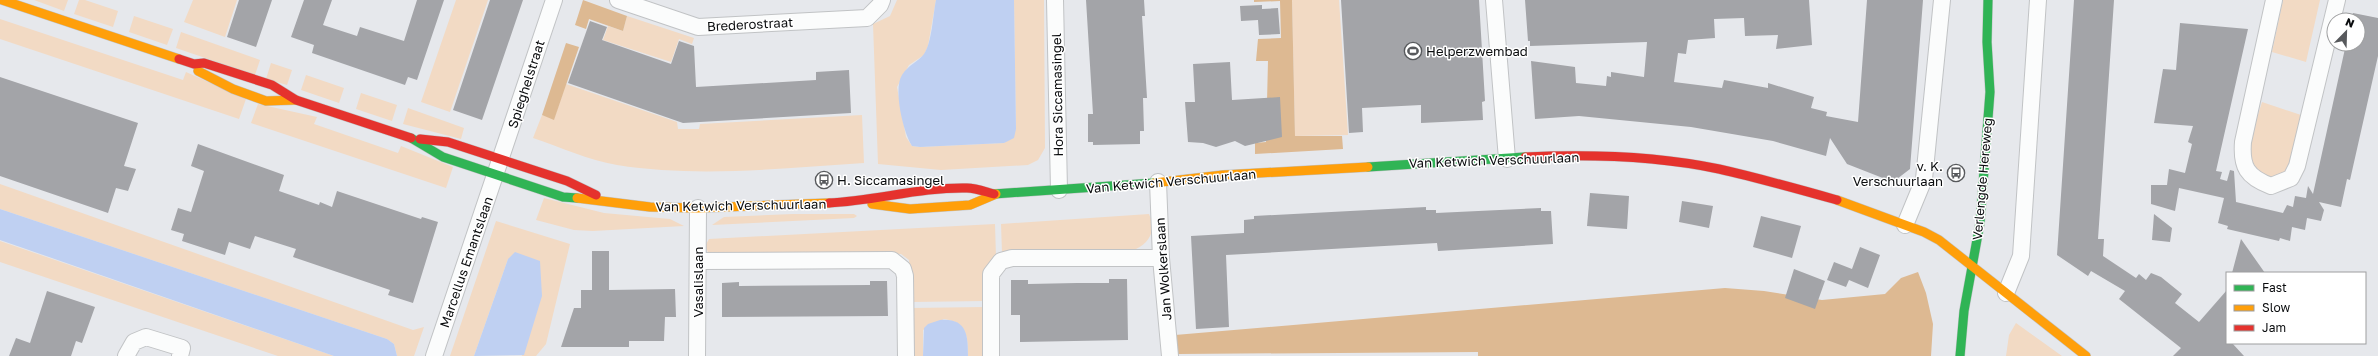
<svg xmlns="http://www.w3.org/2000/svg" width="2378" height="356" font-family="'Golos Text',sans-serif">
<style>
.green{fill:#f2dac4}
.forest{fill:#ddb992}
.water{fill:#bfd0f2}
.building{fill:#a3a4a8}
.lines{fill:none;stroke-linecap:round;stroke-linejoin:round}
.street-casing{stroke:#c1c3c5;stroke-width:18}
.fast-casing{stroke:#c1c3c5;stroke-width:10}
.slow-casing{stroke:#c1c3c5;stroke-width:10}
.jam-casing{stroke:#c1c3c5;stroke-width:10}
.street{stroke:#fbfcfc;stroke-width:16}
.fast{stroke:#30b455;stroke-width:9}
.slow{stroke:#ff9f0a;stroke-width:9}
.jam{stroke:#e5322d;stroke-width:9}
.labels{text-anchor:middle;dominant-baseline:central;stroke-width:3;stroke-linejoin:round;paint-order:stroke}
.street-label{font-size:13px;fill:#0a0c0e;stroke:#fff}
.poi-label{font-size:13px;fill:#0a0c0e;stroke:#fff;text-anchor:start}
</style>
<rect width="100%" height="100%" fill="#e6e8ec"/>
<!-- green -->
<path class="green" d="M34 0H68L64 11Z
M79 0H85L118 11 113 27 74 14Z
M193 0H237L225 37 184 22Z
M456 0H488L450 112 421 102Z
M897 0H936L928 46 924 55 909 65 897 87 906 137 912 146 920 147 1004 143 1016 129 1014 0H1044L1045 148 1038 160 1028 165 941 170 878 164 873 24 890 16Z
M1292 0H1339L1348 135 1295 136Z
M2283 0H2320L2306 62 2272 52Z
M134 16 173 29 167 45 129 32Z
M627 16 694 38 692 44 679 39 671 62 603 40 608 26 623 31Z
M0 19 183 80 186 72 246 99 239 119 0 39Z
M181 32 260 60 255 75 176 48Z
M271 63 292 70 287 85 266 79Z
M306 75 344 88 339 103 301 90Z
M566 84 677 122 678 129H699L700 124 862 115 864 163C782 168 699 178 617 165 588 160 560 147 533 138L542 115 554 119Z
M361 93 397 105 392 121 356 109Z
M2262 102 2301 115C2299 126 2293 162 2288 169 2284 175 2276 178 2270 177 2235 170 2256 123 2262 102Z
M258 104 317 117 314 124 398 153 401 146 453 167 446 188 251 123Z
M408 108 464 128 461 139 403 124Z
M0 184 413 330 424 327 414 356H397L394 344 387 339 0 209Z
M544 198 604 213 670 219 684 226 593 231 574 230 536 220Z
M793 214H854L857 216 854 218 712 225 724 217Z
M1149 214C1156 229 1151 242 1136 249L1002 253 1001 224Z
M496 221 570 244 546 344 536 356H522L508 259 474 356H450Z
M995 224 996 257 988 265 985 301 911 302 909 260 901 254H709L705 246 709 239Z
M0 241 334 356H278L0 262Z
M985 307V356H968C968 336 967 322 944 319L923 330V356H911L910 308Z
M2016 323 2062 356H2006L2009 335Z"/>
<!-- forest -->
<path class="forest" d="M583 0 627 16 623 31 589 19 586 29 575 25Z
M1254 0H1292L1295 136H1342L1343 149 1255 154V143L1266 142 1268 61H1256L1258 39 1281 38 1280 1 1254 2Z
M566 43 579 47 554 120 542 115Z
M1918 272 1926 293 1933 324 1931 356H1478V352L1178 354 1175 335 1725 288 1764 291 1822 300 1885 294 1901 278Z"/>
<!-- water -->
<path class="water" d="M936 0H1014L1016 129 1014 138 1004 143 920 147 912 146C903 132 893 89 902 75 908 65 918 62 924 54 932 43 933 14 936 0Z
M0 209 387 339 394 344 397 356H334L0 240Z
M515 252 540 261 542 296 524 355 474 356 508 259Z
M940 320C967 318 968 335 968 356H923L924 328 928 324Z"/>
<!-- building -->
<path class="building" d="M239 0H272L256 47 227 37Z
M304 0H332L323 25 357 36 360 27 404 41 417 0H444L417 80 408 77 405 85 312 53 314 45 291 37Z
M490 0H523L482 120 453 110Z
M1086 0H1144L1145 16H1142L1147 98H1143L1144 131H1140V144L1093 145V142H1088V114H1093Z
M1341 0H1479L1485 101 1482 102 1483 120 1421 123V105L1362 108 1363 132 1349 133Z
M1525 0H1809L1812 45 1776 49 1778 35 1745 36 1744 18 1714 19 1715 38 1688 40 1686 54 1678 53 1674 82 1722 88 1724 80 1768 88V83L1814 97 1811 108 1827 112 1826 116 1858 122 1867 0H1923L1910 169 1893 182 1847 164 1830 138 1826 156 1773 141 1691 127 1579 116 1535 119 1531 61 1575 67 1576 83 1606 86 1607 76 1611 77V72L1644 77 1647 42 1530 46V41H1528Z
M2074 0H2114L2098 239H2104L2103 256 2136 278 2139 274 2146 280 2151 273 2161 277 2182 294 2175 303 2199 322 2227 290V343H2232L2244 356H2173L2181 348 2119 299 2125 291 2091 271 2088 276 2057 255Z
M1262 5V9L1278 8 1280 34 1259 35 1258 20 1241 21 1240 6Z
M2353 13 2378 18V56L2350 180 2347 179 2341 207 2319 202 2324 210 2321 221 2307 218 2305 230 2292 227 2290 241 2280 238 2279 241 2227 229 2228 226 2218 223 2224 198 2179 188 2175 211 2151 204V185H2167L2169 169 2185 173 2192 144 2188 142 2193 126 2154 123 2163 69 2176 70 2180 23 2248 29 2216 171 2222 172 2220 179 2227 181 2230 170 2234 171 2236 202 2283 213 2287 205 2293 207 2295 196 2306 198 2308 186 2313 194 2346 44H2358V20H2351Z
M590 21 607 27 602 40 671 64 679 41 694 46 696 87 816 80V72L849 70 851 113 683 123 568 83Z
M1230 62 1232 100 1280 97 1282 137 1245 146 1235 141 1216 147 1203 143 1188 142 1185 102H1195L1193 64Z
M0 77 138 123 124 166 136 169 128 191 116 188 108 213 0 176Z
M198 144 284 175 279 191 319 205 320 202 332 207 337 191 421 219 422 217 438 222 413 303 388 295 390 290 293 257 296 249 255 236 250 249 229 242 225 255 182 241 184 234 171 230 178 208 191 212 204 171 191 166Z
M1590 193 1629 196 1627 229 1587 226Z
M1682 201 1713 206 1709 228 1679 222Z
M1426 207V210H1436V213L1541 208V211H1551L1553 244 1438 251 1437 243 1226 255 1229 327 1196 329 1191 236 1244 233V220L1254 219V216Z
M2154 214 2172 228 2170 242 2152 240Z
M1761 216 1801 226 1792 258 1753 247Z
M2241 239 2265 273H2232Z
M1860 247 1880 255 1868 288 1849 280 1846 287 1827 280 1834 262 1852 269Z
M592 251H609V290L675 289 676 317H665L664 341H629V347H561L574 308H581V290H592Z
M1794 269 1825 281 1815 309 1785 298Z
M1109 279H1127L1128 340 1020 342V315H1011V280H1028V284L1077 283H1109Z
M870 281H887L888 316 722 317V283L739 282V286L870 285Z
M47 291 95 307 82 343 76 341 71 356H9L16 338 30 343Z"/>
<g class="lines">
<defs>
<path id="street" d="M618 0 698 27 867 18 880 5 882 0
M1055 0 1059 190
M1494 0 1507 159
M2274 0 2243 142C2241 167 2247 177 2271 186L2291 178 2297 166 2337 0
M1158 182 1161 258 1170 356
M1905 225 1924 179 1942 0
M699 261 892 260 903 269 905 276 906 356
M2006 293 2021 256 2038 0
M126 356 134 342 146 337 182 348 180 356
M434 356 554 0
M697 356 698 208
M991 356V274L1001 261 1012 258H1161"/>
<path id="fast" d="M411 138 443 157 563 197 577 198
M1368 167 1525 157
M994 194 1154 183
M1960 356 1964 311 1980 223 1990 92 1987 42 1988 0"/>
<path id="slow" d="M2 0 179 59
M198 71 233 89 266 101 296 100
M1154 183 1223 175 1368 167
M577 198 650 207 698 208 829 203
M1837 200 1924 232 1939 240 2086 356
M872 204 910 209 970 205 996 194"/>
<path id="jam" d="M179 59 194 64 204 63 272 85 296 100 411 138
M420 139 448 142 567 181 596 195
M1525 157C1589 154 1657 156 1719 169 1759 178 1798 189 1837 200
M829 203C875 201 920 187 967 188 976 188 986 192 994 194"/>
</defs>
<!-- street casing -->
<use href="#street" class="street-casing"/>
<!-- fast casing -->
<use href="#fast" class="fast-casing"/>
<!-- slow casing -->
<use href="#slow" class="slow-casing"/>
<!-- jam casing -->
<use href="#jam" class="jam-casing"/>
<!-- street -->
<use href="#street" class="street"/>
<!-- fast -->
<use href="#fast" class="fast"/>
<!-- slow -->
<use href="#slow" class="slow"/>
<!-- jam -->
<use href="#jam" class="jam"/>
</g>
<!-- icons -->
<defs>
<symbol id="stadium-ring" viewBox="-11 -11 22 22"><circle r="9.5" fill="#fff" stroke="#57595c" stroke-width="1.5"/><path d="M0-5a6.5 5 0 1 0 0 10a6.5 5 0 1 0 0-10ZM-3.5-1.8h7v3.6h-7Z" fill="#57595c"/></symbol>
<symbol id="bus-ring" viewBox="-11 -11 22 22"><circle r="9.5" fill="#fff" stroke="#57595c" stroke-width="1.5"/><path d="M-5-6H5V4H4V6H2V4H-2V6H-4V4H-5ZM-3.5-4V0h7V-4ZM-3.5 1.2v1.5H-2V1.2ZM2 1.2v1.5H3.5V1.2Z" fill="#57595c"/></symbol>
</defs>
<g fill-rule="evenodd">
<use href="#stadium-ring" x="1403" y="41" width="20" height="20"/>
<use href="#bus-ring" x="1946" y="163" width="20" height="20"/>
<use href="#bus-ring" x="814" y="170" width="20" height="20"/>
</g>
<g class="labels">
<!-- street labels -->
<g class="street-label">
<text transform="translate(750 24) rotate(-3)">Brederostraat</text>
<text transform="translate(526 84) rotate(-72)">Spieghelstraat</text>
<text transform="translate(1057 95) rotate(-91)">Hora Siccamasingel</text>
<text transform="translate(1494 160) rotate(-2)">Van Ketwich Verschuurlaan</text>
<text transform="translate(1982 179) rotate(-85)">Verlengde Hereweg</text>
<text transform="translate(1171 181) rotate(-5)">Van Ketwich Verschuurlaan</text>
<text transform="translate(741 205) rotate(-1)">Van Ketwich Verschuurlaan</text>
<text transform="translate(466 262) rotate(-71)">Marcellus Emantslaan</text>
<text transform="translate(1163 269) rotate(-94)">Jan Wolkerslaan</text>
<text transform="translate(698 282) rotate(-90)">Vasalislaan</text>
</g>
<!-- poi labels -->
<g class="poi-label">
<text x="1426" y="51">Helperzwembad</text>
<text x="1943" y="166" text-anchor="end">v. K.<tspan x="1943" dy="15">Verschuurlaan</tspan></text>
<text x="837" y="180">H. Siccamasingel</text>
</g>
</g>
<!-- legend -->
<rect x="2226" y="272" width="140" height="72" fill="#ffffff" stroke="#9d9e9f"/>
<rect x="2234" y="285" width="20" height="6" fill="#30b455" stroke="#9d9e9f"/>
<text x="2262" y="292" font-size="12" fill="#0a0c0e">Fast</text>
<rect x="2234" y="305" width="20" height="6" fill="#ff9f0a" stroke="#9d9e9f"/>
<text x="2262" y="312" font-size="12" fill="#0a0c0e">Slow</text>
<rect x="2234" y="325" width="20" height="6" fill="#e5322d" stroke="#9d9e9f"/>
<text x="2262" y="332" font-size="12" fill="#0a0c0e">Jam</text>
<!-- north arrow -->
<g transform="translate(2346 32) rotate(23)"><circle r="19" fill="#ffffff" stroke="#9d9e9f"/>
<path d="M0-3L7 15L0 10L-7 15Z" fill="#57595c"/>
<text y="-6" font-size="11" font-weight="bold" text-anchor="middle" fill="#0a0c0e">N</text>
</g>
</svg>
